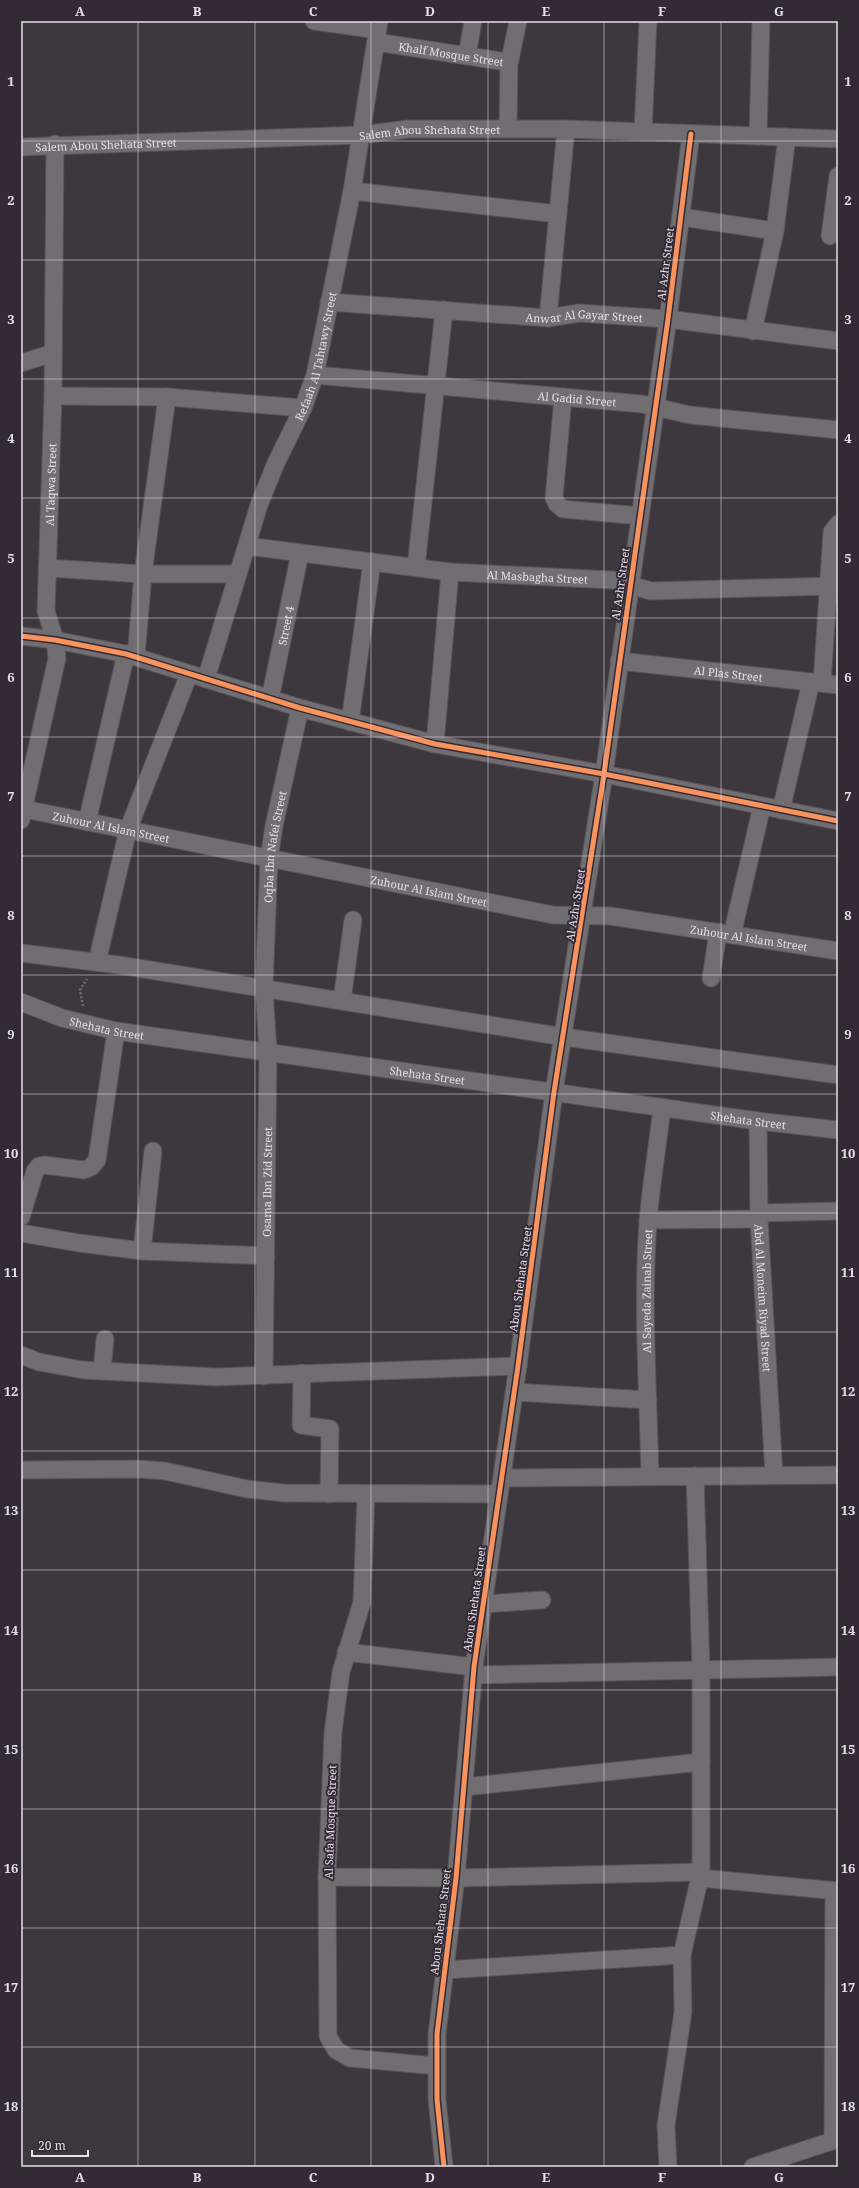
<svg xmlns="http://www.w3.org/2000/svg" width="859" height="2188" font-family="'Noto Serif',serif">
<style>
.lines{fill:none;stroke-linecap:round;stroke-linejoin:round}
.minor-casing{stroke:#575358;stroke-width:19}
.path{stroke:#706d70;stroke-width:2.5;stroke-dasharray:2 2;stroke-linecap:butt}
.minor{stroke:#716e72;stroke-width:17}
.cycleway-casing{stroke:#332a36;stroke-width:8}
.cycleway{stroke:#f8935d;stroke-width:5}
.grid{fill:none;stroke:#e5dfe7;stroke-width:1;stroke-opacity:0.55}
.labels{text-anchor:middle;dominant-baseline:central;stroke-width:4;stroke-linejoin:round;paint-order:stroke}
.street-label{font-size:11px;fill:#e5dfe7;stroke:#332a36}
.neatline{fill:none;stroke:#e5dfe7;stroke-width:1.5}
.grid-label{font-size:13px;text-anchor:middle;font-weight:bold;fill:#e5dfe7}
</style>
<rect width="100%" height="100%" fill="#3d373e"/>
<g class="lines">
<defs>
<g id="minor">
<path d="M314 21 378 30"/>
<path id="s1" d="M376 42 507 62 510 60 518 21"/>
<path d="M467 56 473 21"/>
<path d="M508 128 509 61"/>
<path d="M643 132 648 21"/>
<path d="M758 136 761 21"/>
<path id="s2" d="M21 147 361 135 408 129H566L838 139"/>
<path d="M352 191 558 214"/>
<path d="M681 217 775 231"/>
<path d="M830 236 838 176"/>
<path id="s3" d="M329 302 548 318 579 313 668 319 838 341"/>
<path d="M548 318 566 129"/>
<path d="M753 331 775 231 787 137"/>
<path d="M21 363 53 353"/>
<path id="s4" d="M315 375 642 404 690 415 838 430"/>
<path d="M53 396 167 397 303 408"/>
<path d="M563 397 554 498 557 504 563 509 640 516"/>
<path id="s5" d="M247 546 450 572 612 580 651 591 829 586"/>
<path d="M416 567 444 310"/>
<path d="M47 568 143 574H238"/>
<path d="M21 636 55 640 126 654 300 708 435 744 604 774 838 821"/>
<path d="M136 657 143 574 167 397"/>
<path id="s6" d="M619 661 838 685"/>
<path id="s7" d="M206 679 259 505 276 463 303 408 315 375 352 191 379 21"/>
<path d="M822 683 832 532 838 524"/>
<path id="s8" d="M270 699 300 553"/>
<path d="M350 722 372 562"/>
<path d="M435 744 450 572"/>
<path id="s9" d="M24 809 553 915 610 916 838 951"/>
<path d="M781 810 811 682"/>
<path id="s10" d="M21 820 57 658 55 640 46 611 53 396 55 144"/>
<path d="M87 822 126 654"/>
<path d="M732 935 762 806"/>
<path d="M21 953 119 965 564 1037 838 1075"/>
<path d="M97 962 128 830 189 674"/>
<path d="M711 978 718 932"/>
<path d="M342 1001 353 920"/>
<path id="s11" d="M21 1002 62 1018 116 1031 758 1121 838 1130"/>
<path id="s12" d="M758 1121 759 1219 774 1475"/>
<path d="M758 1213 838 1211"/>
<path d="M21 1217 35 1171 39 1166 44 1165 84 1170 91 1167 97 1160 116 1031"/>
<path d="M648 1220 759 1219"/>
<path d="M21 1233 79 1243 142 1251 266 1256"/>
<path d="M142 1251 153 1151"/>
<path d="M21 1355 39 1362 83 1370 216 1377 518 1366"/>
<path d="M102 1371 105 1339"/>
<path d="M302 1373 301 1425 330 1429 329 1494"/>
<path id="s13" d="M264 1376 268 1051 264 988 269 859 274 826 300 708"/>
<path d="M514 1392 648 1400"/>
<path d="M21 1470 139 1469 165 1471 247 1489 284 1493 499 1494"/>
<path id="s14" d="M650 1476C648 1391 642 1306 648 1222 651 1183 658 1145 662 1107"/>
<path d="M502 1478 838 1475"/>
<path d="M366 1494 362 1602 341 1672 333 1732 327 1877 328 2036 336 2050 350 2058 436 2066"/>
<path d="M484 1604 542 1600"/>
<path d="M346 1652 474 1667"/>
<path d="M474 1675 838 1667"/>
<path d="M464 1787 701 1762"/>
<path d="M327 1877 456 1878 701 1872"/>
<path d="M700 1878 838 1891"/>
<path d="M445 1970 682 1955"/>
<path d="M833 2140 834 1891"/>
<path d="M444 2167 437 2099V2034L456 1878 474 1667 518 1366 554 1092 604 774 668 319 691 134"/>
<path d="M668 2167 666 2125 683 2012 682 1955 701 1872V1670L695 1476"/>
<path d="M753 2167 838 2139"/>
</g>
</defs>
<!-- minor casing -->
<use href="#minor" class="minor-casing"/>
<!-- path -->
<path class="path" d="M83 1006 80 990 87 979"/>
<!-- minor -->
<use href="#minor" class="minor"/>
<defs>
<path id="cycleway" d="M21 636 55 640 126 654 300 708 435 744 604 774 838 821
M444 2167 437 2099V2034L456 1878 474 1667 518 1366 554 1092 604 774 668 319 691 134"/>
</defs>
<!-- cycleway casing -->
<use href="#cycleway" class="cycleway-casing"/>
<!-- cycleway -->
<use href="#cycleway" class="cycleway"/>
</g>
<!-- grid -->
<path class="grid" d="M138 21V2167M255 21V2167M371 21V2167M488 21V2167M604 21V2167M721 21V2167M21 141H838M21 260H838M21 379H838M21 498H838M21 618H838M21 737H838M21 856H838M21 975H838M21 1094H838M21 1213H838M21 1332H838M21 1451H838M21 1570H838M21 1690H838M21 1809H838M21 1928H838M21 2047H838"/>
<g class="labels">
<!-- street labels -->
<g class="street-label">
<text stroke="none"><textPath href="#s1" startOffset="76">Khalf Mosque Street</textPath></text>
<text stroke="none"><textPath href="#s2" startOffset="409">Salem Abou Shehata Street</textPath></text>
<text stroke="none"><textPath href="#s2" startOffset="85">Salem Abou Shehata Street</textPath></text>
<text transform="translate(665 264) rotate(-83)">Al Azhr Street</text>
<text stroke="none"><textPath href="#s3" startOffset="256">Anwar Al Gayar Street</textPath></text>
<text stroke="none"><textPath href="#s7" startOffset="342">Refaah Al Tahtawy Street</textPath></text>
<text stroke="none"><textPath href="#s4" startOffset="263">Al Gadid Street</textPath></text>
<text stroke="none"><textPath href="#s10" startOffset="341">Al Taqwa Street</textPath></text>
<text stroke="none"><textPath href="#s5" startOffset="292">Al Masbagha Street</textPath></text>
<text transform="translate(620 584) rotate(-82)">Al Azhr Street</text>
<text stroke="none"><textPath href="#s8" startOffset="75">Street 4</textPath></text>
<text stroke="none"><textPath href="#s6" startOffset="110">Al Plas Street</textPath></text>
<text stroke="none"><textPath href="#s9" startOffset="89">Zuhour Al Islam Street</textPath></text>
<text stroke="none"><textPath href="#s13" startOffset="530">Oqba Ibn Nafei Street</textPath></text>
<text stroke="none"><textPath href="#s9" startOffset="413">Zuhour Al Islam Street</textPath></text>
<text transform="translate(575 905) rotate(-81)">Al Azhr Street</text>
<text stroke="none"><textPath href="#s9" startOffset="737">Zuhour Al Islam Street</textPath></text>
<text stroke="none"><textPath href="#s11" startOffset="90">Shehata Street</textPath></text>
<text stroke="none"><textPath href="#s11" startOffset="414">Shehata Street</textPath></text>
<text stroke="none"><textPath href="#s11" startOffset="738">Shehata Street</textPath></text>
<text stroke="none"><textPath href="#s13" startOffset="194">Osama Ibn Zid Street</textPath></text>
<text transform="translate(520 1279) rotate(-82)">Abou Shehata Street</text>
<text stroke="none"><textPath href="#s14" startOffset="185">Al Sayeda Zainab Street</textPath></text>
<text stroke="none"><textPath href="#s12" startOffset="177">Abd Al Moneim Riyad Street</textPath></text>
<text transform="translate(474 1599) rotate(-82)">Abou Shehata Street</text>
<text transform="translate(330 1822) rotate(-88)">Al Safa Mosque Street</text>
<text transform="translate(440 1922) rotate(-83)">Abou Shehata Street</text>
</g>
</g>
<!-- border -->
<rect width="859" height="2188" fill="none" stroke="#332a36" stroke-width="44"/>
<!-- scale -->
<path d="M32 2150v6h56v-6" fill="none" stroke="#e5dfe7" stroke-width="2"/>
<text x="38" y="2150" font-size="12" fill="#e5dfe7" stroke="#332a36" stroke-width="3" paint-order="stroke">20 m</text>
<rect x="22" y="22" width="815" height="2144" class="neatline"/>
<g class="grid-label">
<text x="80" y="16">A</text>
<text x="197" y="16">B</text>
<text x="313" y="16">C</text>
<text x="430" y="16">D</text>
<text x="546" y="16">E</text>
<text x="662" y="16">F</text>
<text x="779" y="16">G</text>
<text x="11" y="86">1</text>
<text x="848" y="86">1</text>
<text x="11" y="205">2</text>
<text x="848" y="205">2</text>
<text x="11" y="324">3</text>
<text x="848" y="324">3</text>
<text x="11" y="443">4</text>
<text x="848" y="443">4</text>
<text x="11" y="563">5</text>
<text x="848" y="563">5</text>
<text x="11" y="682">6</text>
<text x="848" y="682">6</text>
<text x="11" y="801">7</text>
<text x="848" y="801">7</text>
<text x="11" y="920">8</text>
<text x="848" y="920">8</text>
<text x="11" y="1039">9</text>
<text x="848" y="1039">9</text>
<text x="11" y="1158">10</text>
<text x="848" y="1158">10</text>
<text x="11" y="1277">11</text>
<text x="848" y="1277">11</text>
<text x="11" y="1396">12</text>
<text x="848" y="1396">12</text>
<text x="11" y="1515">13</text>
<text x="848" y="1515">13</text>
<text x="11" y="1635">14</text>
<text x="848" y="1635">14</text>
<text x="11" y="1754">15</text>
<text x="848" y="1754">15</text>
<text x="11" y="1873">16</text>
<text x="848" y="1873">16</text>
<text x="11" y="1992">17</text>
<text x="848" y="1992">17</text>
<text x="11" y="2111">18</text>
<text x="848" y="2111">18</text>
<text x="80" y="2182">A</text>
<text x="197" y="2182">B</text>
<text x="313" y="2182">C</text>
<text x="430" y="2182">D</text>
<text x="546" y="2182">E</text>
<text x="662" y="2182">F</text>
<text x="779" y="2182">G</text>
</g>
</svg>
